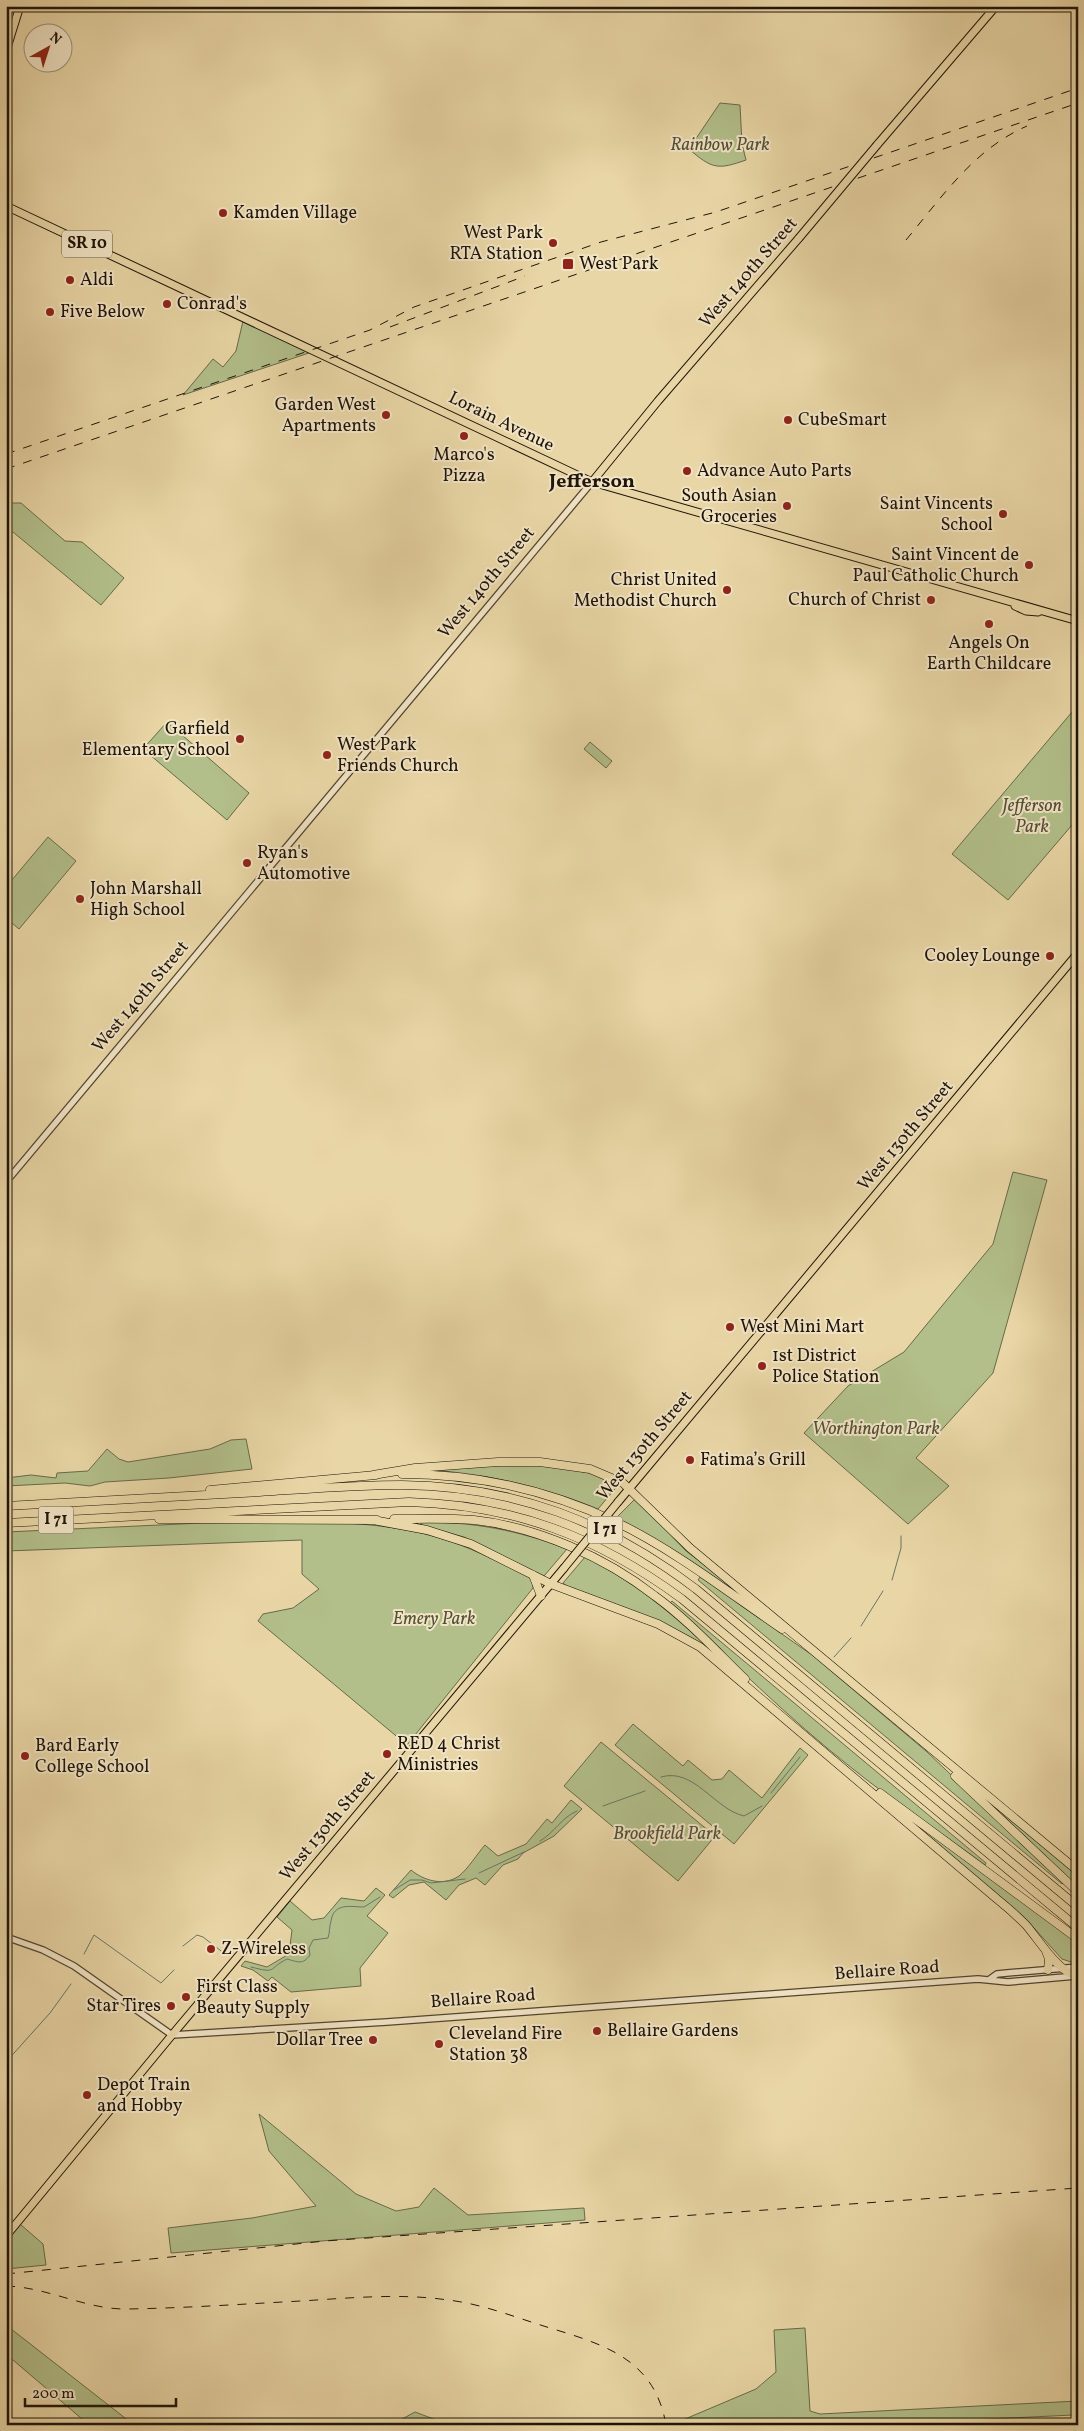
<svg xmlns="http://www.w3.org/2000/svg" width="1084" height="2431" font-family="Vollkorn,serif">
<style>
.green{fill:#b2bf8a;stroke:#686a49}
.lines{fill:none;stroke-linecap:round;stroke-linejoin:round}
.stream{stroke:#677766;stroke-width:1}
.minor-casing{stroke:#514430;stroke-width:8}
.major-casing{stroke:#1e1408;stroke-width:9}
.highway-casing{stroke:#1e1408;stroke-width:9}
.minor{stroke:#f1e4c5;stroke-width:5.5}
.major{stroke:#e9d6a6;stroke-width:7}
.highway{stroke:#e9d6a6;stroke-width:8}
.rail{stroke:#1e1408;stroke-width:1;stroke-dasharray:9 9;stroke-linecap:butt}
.major-bridge-casing{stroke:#1e1408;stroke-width:9;stroke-linecap:butt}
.major-bridge{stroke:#e9d6a6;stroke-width:7}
.poi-dot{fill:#8f2418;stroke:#f1e4c5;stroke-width:2}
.labels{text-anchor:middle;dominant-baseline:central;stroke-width:4;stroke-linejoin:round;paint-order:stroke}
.shield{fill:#f1e4c5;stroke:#5d5241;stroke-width:1}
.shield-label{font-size:16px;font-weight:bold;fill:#1e1408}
.park-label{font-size:18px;font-style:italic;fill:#525036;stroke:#f1e4c5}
.poi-label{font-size:18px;fill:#1e1408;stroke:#f1e4c5;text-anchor:start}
.street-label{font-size:18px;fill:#1e1408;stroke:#f1e4c5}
.quarter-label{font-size:20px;font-weight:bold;fill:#1e1408;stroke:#f1e4c5}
</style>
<rect width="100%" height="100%" fill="#e9d6a6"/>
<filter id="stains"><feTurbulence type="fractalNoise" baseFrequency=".004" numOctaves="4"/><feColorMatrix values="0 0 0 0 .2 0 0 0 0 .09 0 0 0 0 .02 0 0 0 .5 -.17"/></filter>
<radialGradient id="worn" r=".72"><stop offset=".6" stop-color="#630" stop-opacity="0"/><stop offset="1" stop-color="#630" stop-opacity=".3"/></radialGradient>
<!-- green -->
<path class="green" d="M720 103 740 105 742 144 746 160C718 170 712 169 689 149Z
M243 321 309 353 183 395 213 359 223 367 236 351Z
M6 503H21L65 541 82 542 124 578 101 605 13 532 6 539Z
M1078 705V818L1008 900 952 854Z
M167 722 249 793 227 820 143 749Z
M590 742 612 761 606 768 584 749Z
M48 837 76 861 19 929 6 918V887Z
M1013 1172 1047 1180 993 1373 916 1458 949 1486 908 1524 804 1433 848 1386 904 1352 993 1244Z
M246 1439 252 1469 169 1478 105 1482 90 1486 65 1483 6 1486V1478L31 1475 56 1478 57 1473 88 1471 107 1449 119 1459 128 1462 210 1449 231 1440Z
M545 1464 594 1474 619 1484 598 1509C544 1487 492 1475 433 1470L483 1466Z
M636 1498 686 1551 731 1585 751 1604 660 1542 616 1518Z
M421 1522C475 1522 517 1530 567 1549L544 1576 464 1537 421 1525Z
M203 1523C283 1523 376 1515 452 1542 478 1551 503 1564 528 1576L533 1582V1588L407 1745 258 1621 263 1614 293 1608 319 1589 302 1574V1540L6 1551V1532Z
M585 1557C642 1586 680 1621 725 1663L692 1638 657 1620 568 1587 563 1583Z
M700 1577 812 1655 926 1751 1064 1882 1062 1884 698 1580Z
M672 1601 986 1863 985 1865C941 1832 895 1803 853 1769 788 1718 730 1660 670 1603Z
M633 1724 683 1766 688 1760 712 1780 722 1779 729 1770 762 1798 800 1748 808 1755 734 1844 615 1745Z
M601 1742 715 1836 678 1881 564 1786Z
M571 1800 582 1809 554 1836 523 1853 518 1859 503 1865 485 1885 476 1878 459 1885 446 1900 424 1882 409 1885 393 1898 389 1895 411 1870C423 1880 443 1887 459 1876 468 1869 477 1854 485 1845L498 1856 526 1844 547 1819 552 1823Z
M998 1809 1078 1874V1887L997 1810Z
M919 1825 1078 1943V1962H1071L1062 1959 1024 1917 933 1840 918 1827Z
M376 1888 385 1895 367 1916 388 1933 360 1968 361 1986 291 1992 272 1977 268 1981 253 1970 241 1966 245 1961 267 1967 289 1954 292 1930 277 1917 290 1901 312 1920 324 1918 341 1898 364 1901Z
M259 2114 356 2194 396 2211 419 2207 434 2188 468 2215 584 2208 585 2220 171 2253 168 2228 252 2218 316 2206 269 2151Z
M20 2224 43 2244 46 2265 6 2269V2240Z
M6 2325 134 2425H89L6 2354Z
M805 2328 810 2411 820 2414 1078 2401V2418L1073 2415 864 2425H520L576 2420 636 2424 678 2422 756 2389 776 2372 774 2330Z
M415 2412 439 2421V2425H391Z"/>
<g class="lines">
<!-- stream -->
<path class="stream" d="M892 1580 901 1548V1536
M861 1626 883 1591
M834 1657 851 1638
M661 1777C694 1767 714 1809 744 1816L762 1806
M771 1793 800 1757
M603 1806 645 1791
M540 1841C554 1833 562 1817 577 1811
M479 1873 524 1852
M394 1890 410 1880H422L431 1883 465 1879
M183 1946 197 1935 203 1937 225 1954
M84 1954 94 1935 161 1983 174 1970
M251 1967C278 1974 267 1969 287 1959 298 1962 303 1965 310 1955L309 1948 313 1940 328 1938C330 1932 329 1927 331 1921 334 1902 351 1907 364 1907L380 1897
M6 2062 50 2013 71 1984"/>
<defs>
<path id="minor" d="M6 1182 592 482
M6 1937 43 1950 74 1966 172 2035 387 2022 978 1979 1008 1982 1076 1976
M990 1979 997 1974 1007 1973 1078 1967"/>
<path id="major" d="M6 51 20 6
M877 145 996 6
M6 206 592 482 1078 621
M592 482 658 401 799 238
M1015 606 1026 611 1038 612
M618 1502 1078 953
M6 2236 172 2035 564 1568"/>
<path id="highway" d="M402 1474C476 1474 549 1490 616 1522 674 1550 728 1592 782 1629
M373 1475 415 1468 498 1462H540L590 1469 623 1483 690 1548 1078 1871
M210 1490 376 1475
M6 1506C90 1501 175 1497 259 1492 307 1489 355 1485 402 1485 514 1486 607 1521 696 1589L1078 1907
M159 1519 377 1520
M394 1519C420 1519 447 1518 474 1520 537 1527 605 1557 655 1596 688 1620 716 1651 745 1679
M373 1520 427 1530 471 1544 551 1584 658 1624 700 1647 997 1899C1007 1907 1017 1916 1026 1925 1039 1940 1058 1972 1077 1976
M6 1523 409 1502C515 1505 598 1537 682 1599L1078 1928
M533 1575 541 1596
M955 1776 1078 1892
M880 1793 1078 1939
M1046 1951 1049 1959 1048 1970"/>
</defs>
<!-- minor casing -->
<use href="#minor" class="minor-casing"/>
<!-- major casing -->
<use href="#major" class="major-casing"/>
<!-- highway casing -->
<use href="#highway" class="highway-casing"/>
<!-- minor -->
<use href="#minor" class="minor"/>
<!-- major -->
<use href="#major" class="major"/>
<!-- highway -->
<use href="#highway" class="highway"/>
<!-- rail -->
<path class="rail" d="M906 240C942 197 974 149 1027 126
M390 327 525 276
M6 454 370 330 414 307 601 242 716 212 1078 88
M6 469 1078 103
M6 2274 325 2241 1078 2188
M6 2286C48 2287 86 2310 128 2309 186 2308 244 2304 301 2301 350 2298 400 2293 448 2300 483 2304 517 2318 550 2328 606 2345 655 2360 666 2425"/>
<defs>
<path id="major-bridge" d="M799 238 877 145
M564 1568 618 1502"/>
</defs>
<!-- major-bridge casing -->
<use href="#major-bridge" class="major-bridge-casing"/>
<!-- major-bridge -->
<use href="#major-bridge" class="major-bridge"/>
</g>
<!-- markers -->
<g class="poi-dot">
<circle cx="223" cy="213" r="5"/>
<circle cx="553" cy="243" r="5"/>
<rect x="562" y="258" width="12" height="12" rx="2.5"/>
<circle cx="70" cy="280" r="5"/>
<circle cx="167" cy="304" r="5"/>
<circle cx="50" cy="312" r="5"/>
<circle cx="386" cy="415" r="5"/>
<circle cx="788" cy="420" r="5"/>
<circle cx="464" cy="436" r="5"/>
<circle cx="687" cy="471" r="5"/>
<circle cx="787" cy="506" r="5"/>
<circle cx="1003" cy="514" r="5"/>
<circle cx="1029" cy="565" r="5"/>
<circle cx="727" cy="590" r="5"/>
<circle cx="931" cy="600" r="5"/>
<circle cx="989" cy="624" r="5"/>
<circle cx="240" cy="739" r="5"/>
<circle cx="327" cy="755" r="5"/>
<circle cx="247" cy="863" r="5"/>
<circle cx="80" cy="899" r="5"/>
<circle cx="1050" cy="956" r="5"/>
<circle cx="730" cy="1327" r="5"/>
<circle cx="762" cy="1366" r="5"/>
<circle cx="690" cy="1460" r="5"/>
<circle cx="387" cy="1754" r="5"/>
<circle cx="25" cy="1756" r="5"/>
<circle cx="211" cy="1949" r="5"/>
<circle cx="186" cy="1997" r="5"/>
<circle cx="171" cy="2006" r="5"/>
<circle cx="597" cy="2031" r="5"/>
<circle cx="373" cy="2040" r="5"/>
<circle cx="439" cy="2044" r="5"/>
<circle cx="87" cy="2095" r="5"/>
</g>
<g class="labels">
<!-- shield labels -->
<g class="shield">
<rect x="62" y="230.5" width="50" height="27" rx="4"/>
<rect x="38.5" y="1506.5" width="35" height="27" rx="4"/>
<rect x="587.5" y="1516.5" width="35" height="27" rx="4"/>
</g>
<g class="shield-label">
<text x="87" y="244">SR 10</text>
<text x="56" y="1520">I 71</text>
<text x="605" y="1530">I 71</text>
</g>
<!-- park labels -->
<g class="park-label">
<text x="720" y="145">Rainbow Park</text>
<text x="1032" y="806">Jefferson<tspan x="1032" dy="21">Park</tspan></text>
<text x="876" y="1429">Worthington Park</text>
<text x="434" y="1619">Emery Park</text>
<text x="667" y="1834">Brookfield Park</text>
</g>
<!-- poi labels -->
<g class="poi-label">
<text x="233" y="213">Kamden Village</text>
<text x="543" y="233" text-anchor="end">West Park<tspan x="543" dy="21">RTA Station</tspan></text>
<text x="579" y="264">West Park</text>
<text x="80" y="280">Aldi</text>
<text x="177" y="304">Conrad's</text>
<text x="60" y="312">Five Below</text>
<text x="376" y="405" text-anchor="end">Garden West<tspan x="376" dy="21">Apartments</tspan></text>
<text x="798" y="420">CubeSmart</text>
<text x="464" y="455" text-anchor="middle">Marco's<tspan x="464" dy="21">Pizza</tspan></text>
<text x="697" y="471">Advance Auto Parts</text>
<text x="777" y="496" text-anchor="end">South Asian<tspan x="777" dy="21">Groceries</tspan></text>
<text x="993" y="504" text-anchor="end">Saint Vincents<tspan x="993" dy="21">School</tspan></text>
<text x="1019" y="555" text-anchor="end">Saint Vincent de<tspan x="1019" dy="21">Paul Catholic Church</tspan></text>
<text x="717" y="580" text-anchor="end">Christ United<tspan x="717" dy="21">Methodist Church</tspan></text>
<text x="921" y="600" text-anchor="end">Church of Christ</text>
<text x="989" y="643" text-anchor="middle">Angels On<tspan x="989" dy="21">Earth Childcare</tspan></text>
<text x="230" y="729" text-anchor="end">Garfield<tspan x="230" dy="21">Elementary School</tspan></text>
<text x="337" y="745">West Park<tspan x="337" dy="21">Friends Church</tspan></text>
<text x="257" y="853">Ryan's<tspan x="257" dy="21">Automotive</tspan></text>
<text x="90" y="889">John Marshall<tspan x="90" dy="21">High School</tspan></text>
<text x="1040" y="956" text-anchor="end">Cooley Lounge</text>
<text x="740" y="1327">West Mini Mart</text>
<text x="772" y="1356">1st District<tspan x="772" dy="21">Police Station</tspan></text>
<text x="700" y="1460">Fatima’s Grill</text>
<text x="397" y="1744">RED 4 Christ<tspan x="397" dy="21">Ministries</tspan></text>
<text x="35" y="1746">Bard Early<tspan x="35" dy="21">College School</tspan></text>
<text x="221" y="1949">Z-Wireless</text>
<text x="196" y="1987">First Class<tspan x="196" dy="21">Beauty Supply</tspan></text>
<text x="161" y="2006" text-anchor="end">Star Tires</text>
<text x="607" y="2031">Bellaire Gardens</text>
<text x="449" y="2034">Cleveland Fire<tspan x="449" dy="21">Station 38</tspan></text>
<text x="363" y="2040" text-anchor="end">Dollar Tree</text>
<text x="97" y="2085">Depot Train<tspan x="97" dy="21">and Hobby</tspan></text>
</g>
<!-- street labels -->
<g class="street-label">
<text transform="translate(749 273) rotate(-49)">West 140th Street</text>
<text transform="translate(501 422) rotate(26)">Lorain Avenue</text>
<text transform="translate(487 583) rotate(-50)">West 140th Street</text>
<text transform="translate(141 997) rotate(-50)">West 140th Street</text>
<text transform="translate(906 1136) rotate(-50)">West 130th Street</text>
<text transform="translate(645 1446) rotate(-50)">West 130th Street</text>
<text transform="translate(328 1826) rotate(-50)">West 130th Street</text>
<text transform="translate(887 1971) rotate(-4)">Bellaire Road</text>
<text transform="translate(483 1999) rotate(-4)">Bellaire Road</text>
</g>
<!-- quarter labels -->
<g class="quarter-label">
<text x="592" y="482">Jefferson</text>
</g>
</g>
<!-- margin -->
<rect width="1084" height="2431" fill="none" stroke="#e9d6a6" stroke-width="25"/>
<rect x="8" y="8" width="1069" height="2416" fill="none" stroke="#1e1408" stroke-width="2.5"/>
<rect x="12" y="12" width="1059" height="2406" fill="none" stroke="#1e1408"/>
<!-- north arrow -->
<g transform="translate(48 48) rotate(39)"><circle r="24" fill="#f1e4c5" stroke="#9d9179"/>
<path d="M0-4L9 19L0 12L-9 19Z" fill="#8f2418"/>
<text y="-8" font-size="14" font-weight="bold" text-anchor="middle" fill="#1e1408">N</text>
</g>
<!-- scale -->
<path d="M25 2398v8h151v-8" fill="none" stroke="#1e1408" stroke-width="2.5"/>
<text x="32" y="2398" font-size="15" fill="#1e1408" stroke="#f1e4c5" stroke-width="4" paint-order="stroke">200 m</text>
<rect width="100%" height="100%" filter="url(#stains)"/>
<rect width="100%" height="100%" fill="url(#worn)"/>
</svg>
